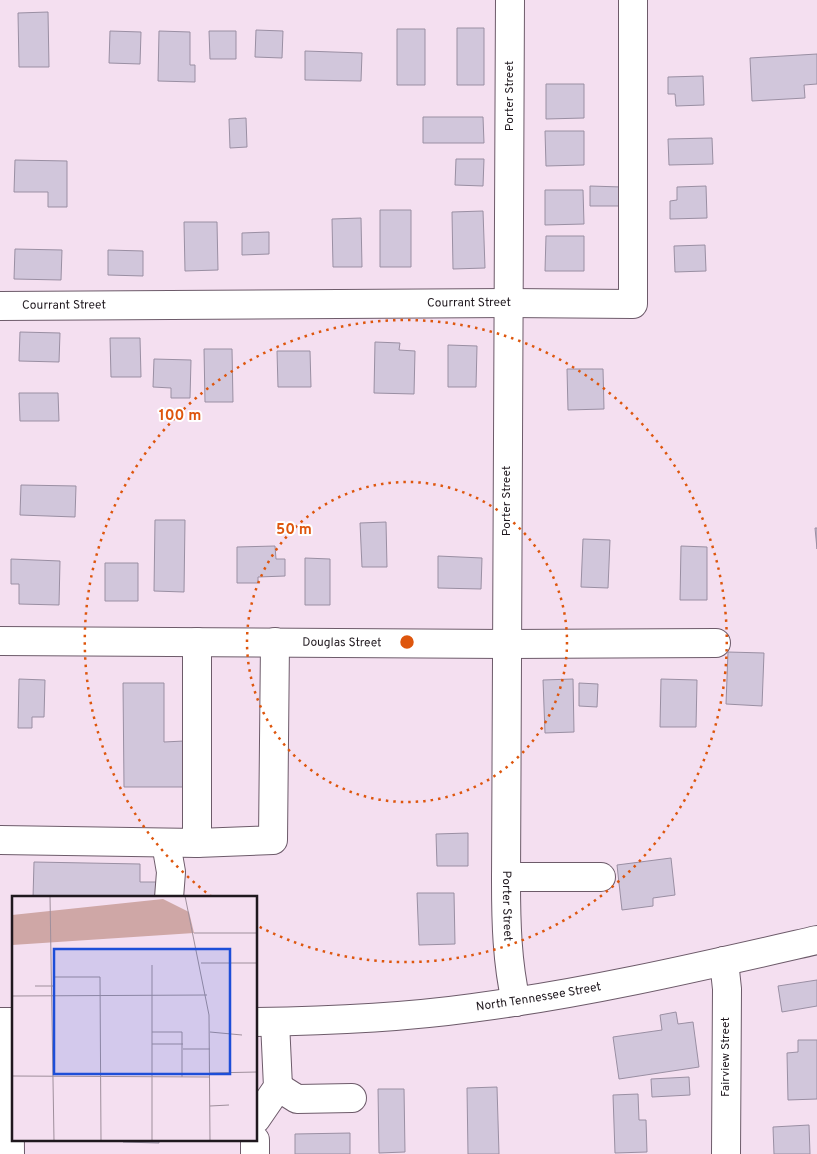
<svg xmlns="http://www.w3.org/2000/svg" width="817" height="1154" font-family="Overpass,sans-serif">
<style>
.building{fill:#d1c6db;stroke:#9a8fa3}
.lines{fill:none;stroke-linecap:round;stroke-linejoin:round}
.minor-casing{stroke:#6d5b6a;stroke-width:30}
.major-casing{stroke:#6d5b6a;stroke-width:30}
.minor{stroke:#fff;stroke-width:28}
.major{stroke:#fff;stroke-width:28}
.ring{fill:none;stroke:#de560d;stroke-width:2.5;stroke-dasharray:2.5 5}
.labels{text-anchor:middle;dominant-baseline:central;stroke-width:4;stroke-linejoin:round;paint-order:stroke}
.street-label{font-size:12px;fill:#1f181e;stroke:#fff}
.inset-road{fill:none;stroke:#9f8f9c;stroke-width:1}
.view{fill:#1d4ed8;fill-opacity:0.15;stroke:#1d4ed8;stroke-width:2.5}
.inset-edge{fill:none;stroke:#1f181e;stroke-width:2.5}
.centre{fill:#de560d;stroke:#fff;stroke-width:2.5}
.ring-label{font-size:15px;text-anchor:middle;font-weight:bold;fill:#de560d;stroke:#fff;stroke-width:4;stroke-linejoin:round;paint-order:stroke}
</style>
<rect width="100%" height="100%" fill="#f4dff0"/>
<!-- building -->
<path class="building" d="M48 12 49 67H19L18 13Z
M457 28H484V85H457Z
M397 29H425V85H397Z
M256 30 283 31 282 58 255 57Z
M110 31 141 32 140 64 109 63Z
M159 31 190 32V65H195V82L158 81Z
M209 31H236V59H210Z
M305 51 362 53 361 81 305 80Z
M817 54V84L804 85 805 98 752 101 750 58Z
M703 76 704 105 676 106 675 94H668V77Z
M546 84H584V118L546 119Z
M423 117H483L484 143H423Z
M246 118 247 147 230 148 229 119Z
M545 131H584V165L546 166Z
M712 138 713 164 669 165 668 139Z
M456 159H484L483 186 455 185Z
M15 160 67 161V207H48V192H14Z
M590 186 622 187 621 206H590Z
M706 186 707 218 670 219V201L677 200V187Z
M545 190H583L584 224 545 225Z
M380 210H411V267H380Z
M483 211 485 268 453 269 452 212Z
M361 218 362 267H333L332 219Z
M184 222H217L218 270 185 271Z
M269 232V254L242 255V233Z
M546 236H584V271H545Z
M705 245 706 271 675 272 674 246Z
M15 249 62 250 61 280 14 279Z
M108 250 143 251V276L108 275Z
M20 332 60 333 59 362 19 361Z
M110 338H140L141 377H111Z
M375 342 400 343 399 350 415 351 414 394 374 393Z
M448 345 477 346 476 387H448Z
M204 349H232L233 402H205Z
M277 351H310L311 387H278Z
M154 359 191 360 190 398H171V388L153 387Z
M567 369H603L604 409 568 410Z
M19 393H58L59 421H20Z
M21 485 76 486 75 517 20 515Z
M155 520H185L184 592 154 591Z
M386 522 387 567H362L360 523Z
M815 528H817V549Z
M583 539 610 540 608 588 581 587Z
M275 546 276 559H285V576L258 577V583H237V547Z
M681 546 707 547V600H680Z
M438 556 482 558 481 589 438 588Z
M305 558 330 559V605H305Z
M11 559 60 561 59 605 19 604V584H11Z
M105 563H138V601H105Z
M728 652 764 653 762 706 726 704Z
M19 679 45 680 44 717H32V728H18Z
M573 679 574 732 545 733 543 680Z
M661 679 697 680 696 727H660Z
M123 683H164V742L184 741V787H124Z
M579 683 598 684 597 707 579 706Z
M468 833V866H437L436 834Z
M671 858 675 895 653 898V906L622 910 617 865Z
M34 862 140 864V882H164V898H33Z
M417 893H454L455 944 419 945Z
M817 980V1006L782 1012 778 986Z
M676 1012 678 1024 693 1022 699 1067 619 1079 613 1037 662 1030 660 1015Z
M798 1040H817V1099L788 1100 787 1053 798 1052Z
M689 1077 690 1095 652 1097 651 1079Z
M497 1087 499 1154H468L467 1088Z
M378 1089H404L405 1152 379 1153Z
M638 1094 639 1120H646L647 1152 615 1153 613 1095Z
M809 1125 810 1154H774L773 1127Z
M350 1133V1154H295V1134Z
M123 1140H159V1143L123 1142Z"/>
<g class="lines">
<defs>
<g id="minor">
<path id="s1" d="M510 0 506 881C506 922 507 962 516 1002"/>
<path id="s2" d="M0 306 509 303 633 304V0"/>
<path id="s3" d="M0 641 506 644 716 643"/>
<path d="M0 840 197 843 273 840 275 642"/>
<path d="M166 843 171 872 169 898"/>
<path d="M197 843V642"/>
<path d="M506 877H601"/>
<path d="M724 961 727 989 726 1154"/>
<path d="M9 1022 10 1154"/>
<path d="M278 1087 297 1099 352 1098"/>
<path d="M256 1119 278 1087 275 1022"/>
<path d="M255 1140V1154"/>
</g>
<g id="major">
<path d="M0 1022H14"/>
<path id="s4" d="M256 1022C328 1021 400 1018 472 1008 588 993 703 966 817 940"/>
</g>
</defs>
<!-- minor casing -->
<use href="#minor" class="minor-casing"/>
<!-- major casing -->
<use href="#major" class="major-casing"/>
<!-- minor -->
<use href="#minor" class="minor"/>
<!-- major -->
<use href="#major" class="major"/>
</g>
<!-- distance rings -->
<g class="ring">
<circle cx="407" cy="642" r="160"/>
<path d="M212 897A321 321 0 1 1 256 925"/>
</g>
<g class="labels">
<!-- street labels -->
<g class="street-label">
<text transform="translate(510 96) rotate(-90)">Porter Street</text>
<text stroke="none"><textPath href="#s2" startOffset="469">Courrant Street</textPath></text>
<text stroke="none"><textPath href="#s2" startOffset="64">Courrant Street</textPath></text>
<text transform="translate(507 501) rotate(-90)">Porter Street</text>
<text stroke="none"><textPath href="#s3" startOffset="342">Douglas Street</textPath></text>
<text stroke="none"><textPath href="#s1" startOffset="906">Porter Street</textPath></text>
<text stroke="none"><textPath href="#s4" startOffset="284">North Tennessee Street</textPath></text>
<text transform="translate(726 1057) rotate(-90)">Fairview Street</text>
</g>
</g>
<!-- overview -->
<g transform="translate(12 896)">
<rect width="245" height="245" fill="#f4dff0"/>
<path d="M151 3 177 16 182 37 0 49V19Z" fill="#cfa7a6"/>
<path class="inset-road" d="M38 0 42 245M173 0 197 119 198 245M182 37H245M189 67H245M41 81H88L89 245M23 90H41M0 100 195 99M140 136H170V181M198 136 230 139M140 148H171M171 153H198M198 177 245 176M0 180 198 181M198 210 217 209M140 245V69"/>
<path class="view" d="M42 53H218V178H42Z"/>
<rect width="245" height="245" class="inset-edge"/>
</g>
<circle cx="407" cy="642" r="8" class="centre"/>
<g class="ring-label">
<text x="180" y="420">100 m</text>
<text x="294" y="534">50 m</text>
</g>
</svg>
